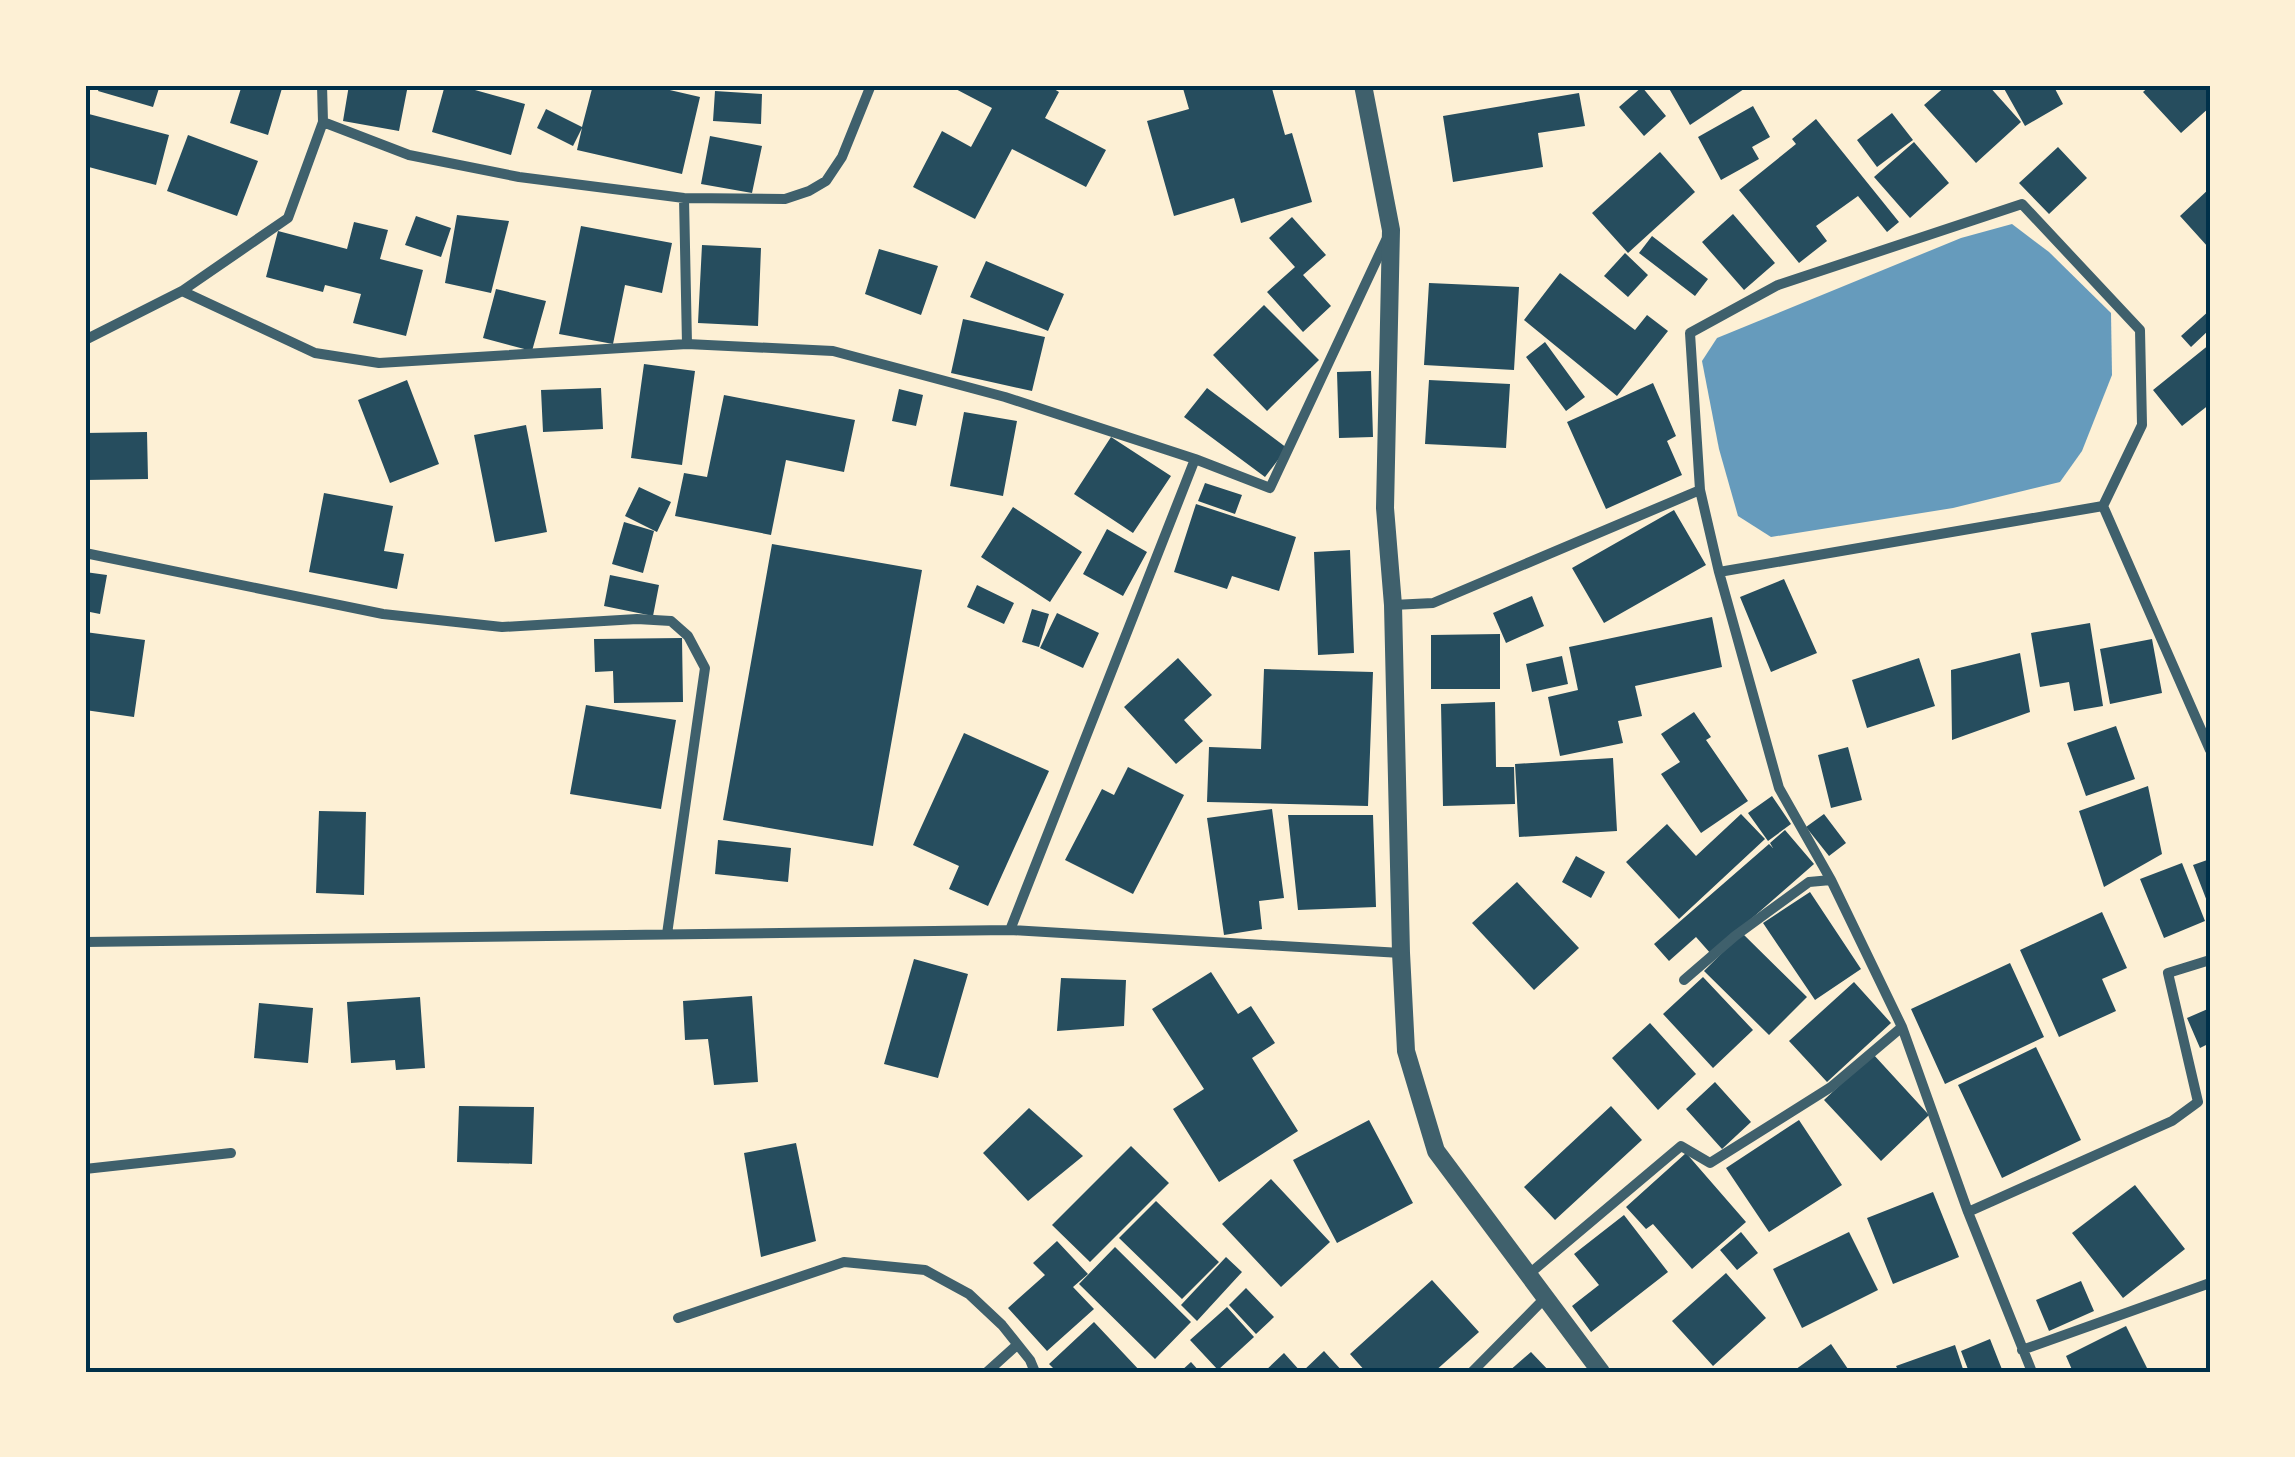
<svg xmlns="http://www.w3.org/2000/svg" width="2295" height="1457" font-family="'Work Sans',sans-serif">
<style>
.water{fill:#669bbc}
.building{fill:#264d5e}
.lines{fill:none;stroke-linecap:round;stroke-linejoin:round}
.minor{stroke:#3f606c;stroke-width:10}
.tertiary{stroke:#3f606c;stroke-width:18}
.neatline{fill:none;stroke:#003049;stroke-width:4}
</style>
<rect width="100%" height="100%" fill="#fdf0d5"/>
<!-- water -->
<path class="water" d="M2012 224 2049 252 2111 313 2112 375 2082 451 2060 482 1953 508 1771 537 1738 516 1719 449 1702 361 1717 338 1961 238Z"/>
<!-- building -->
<path class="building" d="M100 85H160L153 107 98 91Z
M242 85H283L268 135 230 123Z
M349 85H408L399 131 343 121Z
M445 85H457L525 104 511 155 432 132Z
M593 85H648L700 97 682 174 577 150 582 128 573 146 537 128 546 109 582 127Z
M948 85H1056L1054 89 1059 92 1045 118 1106 150 1086 187 1012 149 975 219 913 187 942 131 971 147 992 108Z
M1182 85H1271L1285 135 1292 133 1312 202 1241 223 1234 198 1174 216 1147 121 1189 109Z
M1667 85H1750L1690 125Z
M1947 85H1988L2021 122 1976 163 1924 105Z
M2002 85H2053L2063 104 2025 126Z
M2151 85H2210V107L2181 133 2143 92Z
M1642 87 1666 116 1644 136 1619 107Z
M715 91 762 94 761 124 713 121Z
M1579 93 1585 126 1538 133 1543 167 1453 182 1443 116Z
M1753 106 1770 137 1752 147 1759 159 1721 180 1698 137Z
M85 113 169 135 156 185 85 166 88 148 85 147Z
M1892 113 1913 140 1877 167 1857 140Z
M1816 119 1899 222 1887 232 1858 196 1816 226 1827 241 1799 263 1739 190 1796 144 1792 139Z
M188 135 258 161 237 216 167 191Z
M710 136 762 146 752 193 701 184Z
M1914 142 1949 183 1910 218 1874 177Z
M2058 147 2087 178 2049 214 2019 183Z
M1660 152 1695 192 1628 253 1592 213Z
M2210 188V245L2208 247 2180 216Z
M1733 214 1775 263 1744 290 1702 242Z
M457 215 509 221 491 293 445 283Z
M416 216 451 228 441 257 405 245Z
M1292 217 1326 255 1303 275 1331 306 1303 332 1267 292 1295 267 1269 238Z
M354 222 388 230 380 259 423 270 406 336 353 323 361 294 325 285 323 292 266 277 278 231 347 249Z
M581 226 672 243 662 293 625 285 613 344 559 334Z
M1652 236 1708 279 1695 296 1639 253Z
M702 245 761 248 758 326 698 323Z
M879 249 938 266 921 315 865 294Z
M1625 253 1648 275 1628 297 1604 276Z
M986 261 1064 294 1048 331 970 297Z
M1560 273 1635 330 1647 315 1668 331 1617 396 1524 320Z
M1429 283 1519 287 1514 370 1424 365Z
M496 289 546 301 532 351 483 338Z
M1264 305 1319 360 1267 411 1213 355Z
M2210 310V329L2191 347 2181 336Z
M963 319 1045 337 1032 391 951 373Z
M1545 342 1585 397 1566 411 1526 357Z
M2210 344V404L2182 426 2153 390Z
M644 364 695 371 682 465 631 458Z
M1371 371 1373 437 1339 438 1337 372Z
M407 380 439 464 390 483 358 400Z
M1429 380 1510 384 1506 448 1425 444Z
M1653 383 1676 436 1667 441 1682 475 1606 509 1567 422Z
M601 388 603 429 543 432 541 390Z
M1207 388 1287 448 1265 477 1184 417Z
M899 389 923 395 916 426 892 421Z
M724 395 855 420 844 472 786 460 771 535 675 516 684 473 707 477Z
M964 412 1017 421 1003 496 950 486Z
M526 425 547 532 495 542 474 435Z
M147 432 148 479 85 480V433Z
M1111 437 1171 476 1133 533 1074 494Z
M1205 483 1242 495 1235 514 1198 501Z
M639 487 671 502 657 532 625 516Z
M324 493 393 506 384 551 404 554 397 589 309 572Z
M1196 504 1296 537 1279 591 1232 576 1227 589 1174 572Z
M1013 507 1082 552 1050 602 981 557Z
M1674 510 1706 565 1604 623 1572 568Z
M624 522 654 531 643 573 612 564Z
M1107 529 1147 552 1123 596 1083 574Z
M772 544 922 570 873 846 723 820Z
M1350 550 1354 653 1318 655 1314 552Z
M85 572 107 575 100 614 85 611Z
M610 575 659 585 653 616 604 606Z
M1784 579 1817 653 1771 672 1740 597Z
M977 585 1014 603 1004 624 967 607Z
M1532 596 1544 626 1506 643 1493 613Z
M1032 609 1049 614 1039 647 1022 642Z
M1057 613 1099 633 1083 668 1040 648Z
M1712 617 1722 667 1635 686 1642 716 1618 721 1623 743 1560 756 1548 697 1578 690 1569 647Z
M2090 623 2103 706 2074 711 2069 682 2040 687 2031 633Z
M85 632 145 640 134 717 85 710Z
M1500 634V689H1431V635Z
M682 638 683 702 614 703 613 671 595 672 594 639Z
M2152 639 2162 693 2110 704 2100 649Z
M2020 653 2030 712 1952 740 1951 670Z
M1562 656 1568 684 1532 692 1526 664Z
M1178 658 1212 695 1184 720 1203 741 1176 764 1124 707Z
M1919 658 1935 706 1867 728 1852 680Z
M1264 669 1373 672 1368 806 1207 802 1209 747 1261 749Z
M1495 702 1496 767H1514L1515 804 1443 806 1441 704Z
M586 705 676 720 661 809 570 794Z
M1694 712 1711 737 1706 740 1748 801 1701 833 1661 774 1680 762 1661 734Z
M2116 726 2135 779 2086 796 2067 743Z
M964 733 1049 771 988 906 949 889 959 866 913 845Z
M1848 747 1862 800 1831 808 1818 755Z
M1613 758 1617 831 1519 837 1515 764Z
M1128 767 1184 795 1133 894 1065 860 1102 789 1114 795Z
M2148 786 2162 854 2104 887 2079 811Z
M1772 796 1791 824 1768 841 1748 813Z
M1272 809 1284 898 1259 901 1262 929 1224 935 1207 818Z
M319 811 366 812 364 895 316 893Z
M1741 814 1765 839 1679 919 1626 862 1667 824 1696 856Z
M1824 814 1846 843 1829 856 1806 827Z
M1288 815H1373L1376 907 1298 910Z
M1785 830 1814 864 1711 954 1696 937 1669 961 1654 944 1769 844 1773 848 1770 843Z
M718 840 791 848 788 882 715 874Z
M1576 856 1605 872 1591 898 1562 882Z
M2210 859V909L2193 865Z
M2182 863 2205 921 2164 938 2140 879Z
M1517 882 1579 948 1534 990 1472 923Z
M1810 892 1861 969 1815 1000 1763 923Z
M2102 912 2127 968 2102 979 2116 1011 2059 1037 2020 950Z
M1742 933 1807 997 1769 1035 1704 971Z
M914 959 968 974 938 1078 884 1064Z
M2010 963 2044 1037 1945 1084 1911 1009Z
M1211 972 1238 1014 1251 1006 1275 1043 1252 1058 1298 1131 1219 1182 1173 1109 1204 1089 1152 1009Z
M1703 977 1753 1030 1713 1068 1663 1014Z
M1061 978 1126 980 1124 1026 1057 1031Z
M1854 982 1891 1023 1827 1082 1789 1041Z
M752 996 758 1082 714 1085 708 1039 685 1040 683 1001Z
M420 997 425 1068 396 1070 395 1060 351 1063 347 1002Z
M259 1003 313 1008 308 1063 254 1058Z
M2210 1008V1043L2200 1048 2187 1018Z
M1650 1023 1696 1074 1658 1110 1612 1058Z
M2036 1047 2081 1140 2002 1178 1958 1085Z
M1873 1054 1929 1115 1881 1161 1824 1100Z
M1715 1082 1751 1122 1722 1149 1686 1109Z
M459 1106 534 1107 532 1164 457 1162Z
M1611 1106 1642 1140 1555 1220 1524 1187Z
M1029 1108 1083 1156 1028 1201 983 1153Z
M1369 1120 1413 1203 1337 1243 1293 1160Z
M1799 1120 1842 1185 1769 1232 1726 1168Z
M796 1143 816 1241 761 1257 744 1153Z
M1131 1146 1169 1183 1090 1262 1052 1225Z
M1686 1153 1746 1222 1692 1269 1653 1224 1646 1229 1626 1207Z
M1271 1179 1330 1242 1281 1287 1222 1224Z
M2135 1185 2185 1249 2123 1298 2072 1233Z
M1933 1192 1959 1257 1893 1284 1867 1218Z
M1156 1201 1219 1262 1182 1299 1119 1238Z
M1624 1215 1668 1272 1591 1332 1572 1306 1599 1285 1574 1254Z
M1741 1232 1758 1253 1737 1270 1720 1250Z
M1849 1232 1878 1290 1802 1328 1773 1269Z
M1057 1241 1088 1274 1073 1287 1094 1309 1047 1351 1008 1308 1045 1275 1033 1263Z
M1115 1247 1191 1322 1155 1359 1079 1284Z
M1226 1257 1242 1272 1197 1321 1181 1305Z
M1726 1273 1766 1318 1713 1366 1672 1321Z
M1432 1280 1479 1332 1434 1372H1366L1350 1354Z
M2081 1281 2094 1311 2049 1331 2036 1300Z
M1246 1288 1274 1317 1256 1334 1229 1305Z
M1227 1307 1254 1337 1218 1370 1190 1340Z
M1094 1322 1141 1372H1057L1049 1364Z
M2126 1326 2149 1372H2073L2066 1356Z
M1990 1339 2003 1372H1969L1961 1351Z
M1831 1344 1850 1372H1792Z
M1955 1345 1964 1372H1899L1896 1366Z
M1324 1351 1343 1372H1302Z
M1531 1352 1550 1372H1508Z
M1284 1353 1301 1372H1264Z
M1191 1362 1200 1372H1180Z"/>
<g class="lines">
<!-- minor -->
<path class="minor" d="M322 85 323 122
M684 198 687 344
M2022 204 2140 330 2142 425 2103 506 1719 572 1700 490 1690 333 1778 285Z
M182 291 315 353 379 363 687 344 833 351 1005 397 1195 459 1270 488 1386 240
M85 340 182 291 288 218 323 122 409 155 519 177 684 198 785 199 809 191 826 181 842 157 871 85
M2103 506 2210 750
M85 553 383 614 502 627 637 619 671 621 688 636 705 668 667 934
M1719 572 1779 788 1831 880 1902 1027 1968 1212 2032 1372
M1393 605 1433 603 1700 490
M1010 930 1195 459
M85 942 1010 930 1401 953
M1684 980 1735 936 1809 882 1831 880
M85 1169 231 1153
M1968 1212 2172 1121 2198 1102 2168 973 2210 960
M1529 1274 1681 1146 1710 1163 1831 1087 1902 1027
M678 1318 844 1262 925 1270 969 1294 1002 1325 1030 1360 1035 1372
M2022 1350 2210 1283
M987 1372 1017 1345
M1472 1372 1545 1298"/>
<!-- tertiary -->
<path class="tertiary" d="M1363 85 1391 230 1385 508 1393 605 1401 953 1406 1051 1436 1151 1601 1372"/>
</g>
<!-- border -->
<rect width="2295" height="1457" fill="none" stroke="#fdf0d5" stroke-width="175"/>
<rect x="88" y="88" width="2120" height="1282" class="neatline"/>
</svg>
